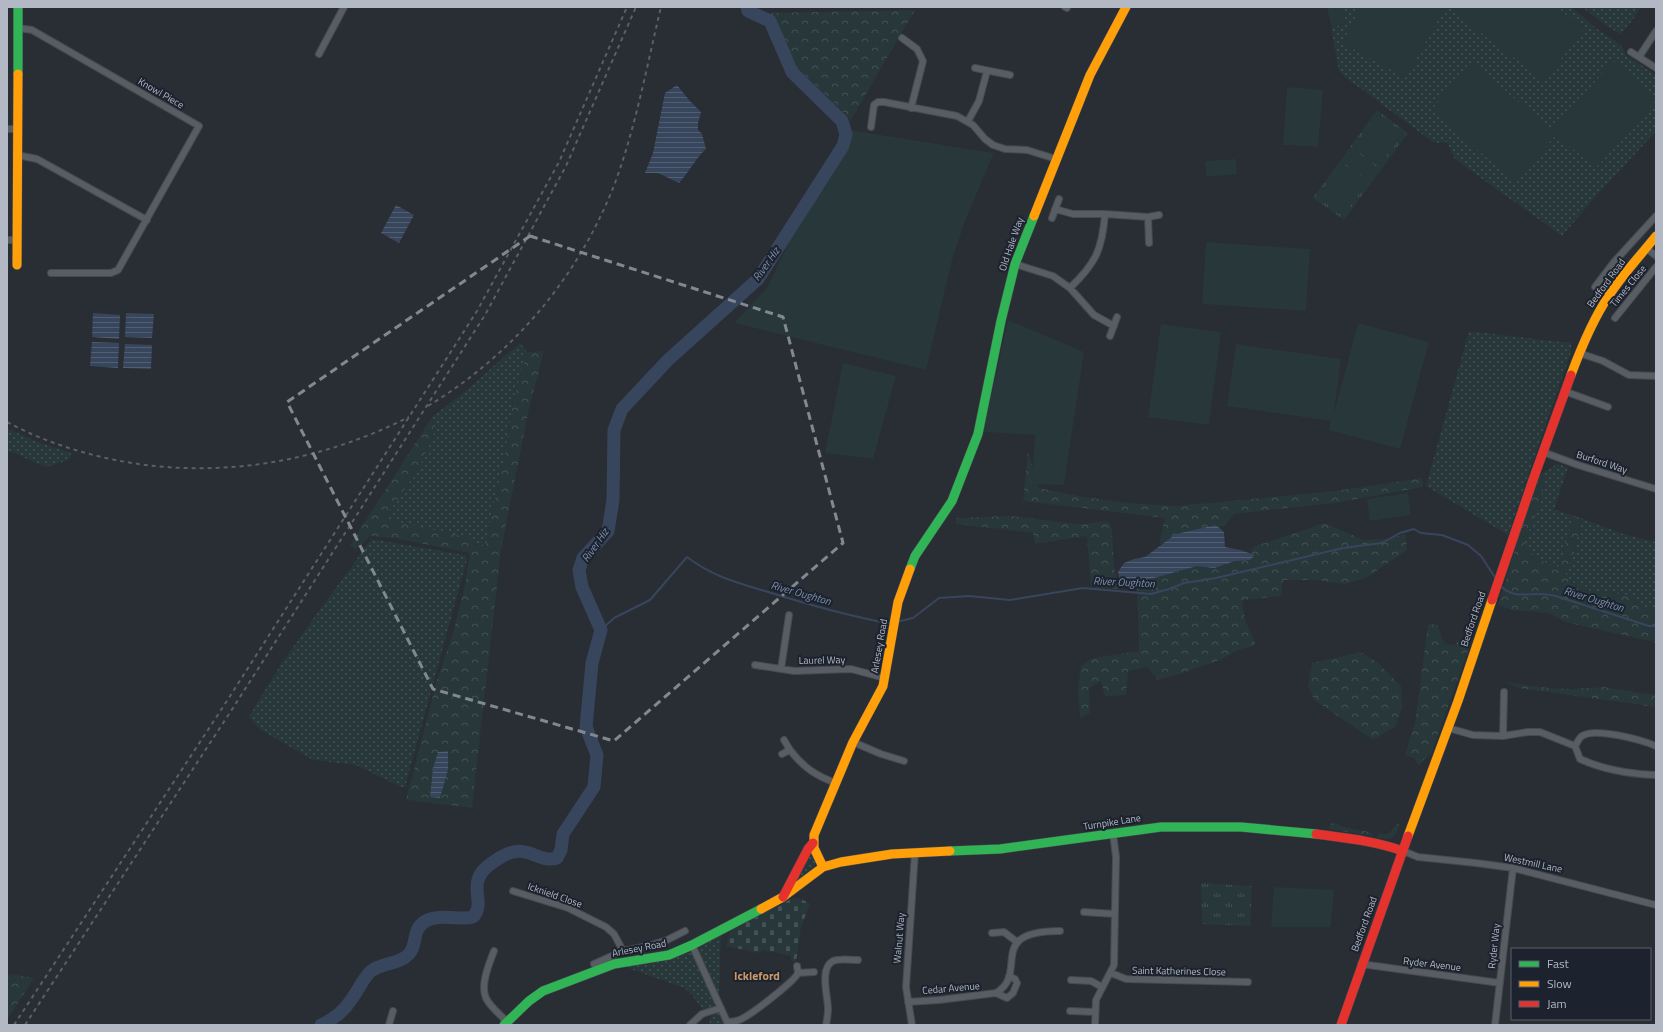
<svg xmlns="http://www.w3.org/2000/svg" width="1663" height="1032" font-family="'Titillium Web',sans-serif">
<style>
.grass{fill:url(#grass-dots)}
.forest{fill:url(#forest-crowns);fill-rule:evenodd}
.cemetery{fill:url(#cemetery-stones)}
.park{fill:url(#park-tufts)}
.garden{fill:#27373a}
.water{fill:url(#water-rules)}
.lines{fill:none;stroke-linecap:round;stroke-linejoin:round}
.stream{stroke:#38465d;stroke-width:2}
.river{stroke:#38465d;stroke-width:13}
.street-casing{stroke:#46494f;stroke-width:8}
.fast-casing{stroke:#46494f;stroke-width:10}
.slow-casing{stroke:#46494f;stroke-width:10}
.jam-casing{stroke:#46494f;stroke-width:10}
.street{stroke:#585c63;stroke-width:6}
.fast{stroke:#30b455;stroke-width:9}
.slow{stroke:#ff9f0a;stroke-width:9}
.jam{stroke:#e5322d;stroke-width:9}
.rail{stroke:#5c5f66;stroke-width:2;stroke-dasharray:4 4;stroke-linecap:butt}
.marked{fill:none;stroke:#828892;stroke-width:3;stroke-dasharray:8 5;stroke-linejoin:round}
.labels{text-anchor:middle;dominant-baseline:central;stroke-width:4;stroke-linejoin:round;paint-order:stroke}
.street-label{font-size:10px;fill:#b2b9c5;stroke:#1c232e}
.water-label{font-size:11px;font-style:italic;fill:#7c8eab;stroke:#1c232e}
.quarter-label{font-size:12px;font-weight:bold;fill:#cc9867;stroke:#1c232e}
</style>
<defs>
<pattern id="grass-dots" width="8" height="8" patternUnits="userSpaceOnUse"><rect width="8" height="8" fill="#27373a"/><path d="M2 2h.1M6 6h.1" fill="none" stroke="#445255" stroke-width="1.8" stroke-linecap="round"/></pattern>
<pattern id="forest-crowns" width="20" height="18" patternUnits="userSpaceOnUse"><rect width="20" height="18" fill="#27373a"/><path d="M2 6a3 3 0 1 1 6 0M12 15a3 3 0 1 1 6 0" fill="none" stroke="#445255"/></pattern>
<pattern id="cemetery-stones" width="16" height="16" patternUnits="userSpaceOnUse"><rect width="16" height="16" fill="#27373a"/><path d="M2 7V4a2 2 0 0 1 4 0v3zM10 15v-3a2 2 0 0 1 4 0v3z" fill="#445255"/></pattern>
<pattern id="park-tufts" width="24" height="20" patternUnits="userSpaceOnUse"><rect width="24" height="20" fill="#27373a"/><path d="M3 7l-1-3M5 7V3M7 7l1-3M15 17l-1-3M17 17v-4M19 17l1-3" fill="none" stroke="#445255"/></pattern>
<pattern id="water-rules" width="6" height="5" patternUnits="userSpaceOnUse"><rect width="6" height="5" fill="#38465d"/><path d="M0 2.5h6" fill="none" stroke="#525f73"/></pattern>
</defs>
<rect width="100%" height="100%" fill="#292d34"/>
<!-- grass -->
<path class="grass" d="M1343 7H1572L1596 28 1621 45 1626 55 1656 75V131L1598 194 1562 236 1464 166 1454 158 1447 142 1434 143 1345 77 1339 71 1331 27 1346 24Z
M1582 7H1641L1632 21 1620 34 1604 24Z
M1469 331 1571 343V352L1508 535 1426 486Z
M520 343 527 352 513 401 505 454 489 526 486 547 384 519 418 470 434 433 432 417 467 390Z
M7 428 33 440 71 453 69 460 46 467 7 450Z
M1557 464 1568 467 1554 509 1574 516 1560 564 1556 570 1522 546 1536 514 1545 483 1543 473Z
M1581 518 1626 535 1656 542V609L1645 608 1628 595 1584 590 1565 576 1575 550Z
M371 539 465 555 467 559 405 787H401L356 765 313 760 259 729 249 717C284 654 330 598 371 539Z
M810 853C824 864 807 875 798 882L796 881Z
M721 935 719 996 717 1006 704 1011 692 995 684 988 628 968 630 965 666 959Z
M720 1011 727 1025H710L709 1018Z"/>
<!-- forest -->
<path class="forest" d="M915 10 851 120 798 68 763 13Z
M544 351 529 409 501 550 472 808 406 800 437 680 453 633 465 585 470 553 393 538 370 536 356 550 350 545 432 417 434 433 418 470 384 519 471 538 474 544 486 547 489 526 505 454 513 401 527 352ZM438 752 440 798 430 797 433 768Z
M1028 451 1039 488 1084 497 1128 503 1176 506 1335 491 1422 478 1423 487 1335 503 1234 514 1226 524 1200 537 1159 544 1165 518 1023 501Z
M1543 473 1545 482 1536 514 1523 547 1556 570 1560 564 1574 516 1581 518 1575 550 1565 576 1584 590 1628 595 1645 608 1656 609V644L1654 642 1565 622 1551 614 1529 611H1516L1498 605 1517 543 1516 541 1539 476Z
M1008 516C1033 517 1058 523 1083 524 1094 525 1096 519 1110 523L1112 532 1114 566 1119 589 1091 587 1087 536 1035 544 1033 533 956 524V518Z
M1324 523 1364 540 1385 539 1406 534 1407 550 1366 578 1345 584 1315 580H1283L1281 596 1242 600 1245 620 1256 645 1238 650 1220 660 1183 673 1158 680 1147 667 1128 671 1126 695 1105 696 1101 681 1089 688 1090 713 1080 719 1078 687 1081 666 1092 658 1139 651 1137 582 1185 564 1249 556 1253 547Z
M1428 624 1437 625C1441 632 1441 638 1446 644L1455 645 1460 638 1471 643 1431 754 1422 761 1419 766 1414 758 1405 755 1415 723Z
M1361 652 1377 662 1401 686 1402 708 1395 727 1373 740 1314 700 1308 686 1312 663Z
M1501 680 1513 683 1548 688 1569 689 1603 687 1656 695V707L1519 688Z
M1334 823 1344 827 1373 833 1372 836 1329 829 1330 824Z
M1397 824H1400C1395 839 1392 841 1377 838L1378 834H1388Z
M11 974 34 978 7 1020V975Z"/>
<!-- cemetery -->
<path class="cemetery" d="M795 897 810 903 801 928 796 962 791 961V956L763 950 759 953 726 946 731 930Z"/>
<!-- park -->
<path class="park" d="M1377 110 1408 133 1344 220 1313 198Z
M1201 883 1252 886 1250 926 1202 924Z"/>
<!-- garden -->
<path class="garden" d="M1327 7H1343L1346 24 1331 27Z
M1361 7H1445L1406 78 1342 43Z
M1455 7H1556L1584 28 1545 81 1452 11Z
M1613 61 1656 97V100L1596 168 1556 135 1515 182 1431 110 1472 62 1552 131Z
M1287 87 1323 90 1318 147 1283 145Z
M1377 115 1403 134 1393 147 1390 145 1388 149 1390 151 1381 164 1378 162 1376 164 1356 150 1358 147 1355 145 1365 132 1368 134 1370 130 1368 128Z
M850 130 994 153 965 221 952 260 926 370 734 323 767 288 843 131Z
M1353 149 1378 168 1369 181 1343 162Z
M1236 159 1237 174 1206 177 1205 161Z
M1345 165 1365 179 1363 182 1366 184 1356 197 1353 196 1351 199 1354 201 1344 214 1319 196 1328 182 1331 184 1333 181 1331 179 1340 166 1343 168Z
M1206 242 1310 249 1306 311 1202 304Z
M1008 320 1084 352 1064 485 1032 484 1035 435 983 432Z
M1358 323 1429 342 1400 449 1329 430 1331 421 1227 406 1236 344 1341 359 1334 413Z
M1161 324 1221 332 1209 425 1148 417Z
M843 363 896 376 873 459 825 453Z
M1408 493 1411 515 1370 521 1367 499Z
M1274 887 1334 890 1331 927H1271Z"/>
<!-- water -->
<path class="water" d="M677 85 689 100 701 112 698 123V130L702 134 706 149C695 159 690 171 679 183L658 173H645L653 153 665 93Z
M396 205 414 215 399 243 381 233Z
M93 313 120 315 119 339 92 337Z
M126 313 154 314 152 338 125 337Z
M92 342 119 343 118 368 90 366Z
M125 344 152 345 151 369 123 368Z
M1216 525 1224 532 1225 547 1240 550 1255 555 1250 560 1235 561 1214 568 1197 566 1154 578 1132 582H1120L1118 572 1124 563 1134 559 1145 557 1176 534Z
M448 751V770L440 798 430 797 433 768 438 752Z"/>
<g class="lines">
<!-- stream -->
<path class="stream" d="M1501 586C1512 598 1526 594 1540 594 1546 594 1551 595 1556 596L1649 626H1656
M896 622 913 618 939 598 969 596 1010 600 1083 588 1151 594 1169 589 1184 583 1216 578 1343 548 1382 543 1400 533 1414 529 1421 533 1442 535 1468 545 1481 556 1496 579
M601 630 614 618 650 600 687 557C712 576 735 582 765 591 806 604 849 616 892 624"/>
<!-- river -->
<path class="river" d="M321 1025C332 1020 344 1011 351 1000 358 991 362 980 370 972 381 962 399 965 409 954 418 944 411 932 424 922 439 912 465 922 474 916 483 904 474 893 478 880 481 869 492 863 501 857 527 841 537 864 557 858L561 850 563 834 594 787 597 755 586 727 592 663 601 630 582 587 579 570 583 558 608 531 613 500 614 430 622 409 668 360 758 279 843 146 846 134 842 121 792 72 770 21 748 11 747 7"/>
<defs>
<path id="street" d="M1065 7 1067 8
M18 28 32 30 199 126 118 270 111 273H51
M902 38 917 49 923 61 911 108
M1631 52 1656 68
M319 54 344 7
M1639 57 1656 31
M975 68 1010 75
M968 121 979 101 987 71
M871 127 874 105 878 102H884L957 116 973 125 985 139 993 145 1005 149 1027 150 1056 159
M7 129H17
M17 155 37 159 147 220
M1105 214 1148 217 1159 215
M1148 217 1149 243
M1052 218 1059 199
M7 240H16
M1646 248 1656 256
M1015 264 1053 276 1070 288C1096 263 1102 250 1105 214H1073L1055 209
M1070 288 1094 315 1114 326
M1608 296 1595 287 1614 262 1656 216
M1615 318 1656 267
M1110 336 1117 317
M1579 353 1603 361 1629 375 1656 376
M1564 391 1608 407
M1543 452 1578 465 1656 489
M755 665 794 671 851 669 885 678
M781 669 789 615
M1448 728 1473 735 1503 736 1528 732H1540L1575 746
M1503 736 1504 692
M853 742 881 754 904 761
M1656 746C1642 740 1595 727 1582 736 1579 738 1577 743 1575 746L1580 759C1604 770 1629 774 1656 775
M790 750C803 767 816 776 836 783
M782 754 790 750 784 740
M1403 851 1418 857 1476 863 1513 868 1656 905
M513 891 568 908 606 927 614 934 623 951
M1084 912 1115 914
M992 933 1004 932 1017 942
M692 945 728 1024
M494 951C489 964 480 985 486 998 490 1007 500 1014 507 1022
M594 964 623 951 648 946 667 940 685 931
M1361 964 1500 983
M798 973 814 972
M1111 973 1126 979 1248 982
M1071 980 1091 981 1102 987
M996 993 1007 998 1013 993 1017 983 1015 979 1009 976
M908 1002 939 1000 996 993C1030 973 984 931 1060 931
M1070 1011 1095 1012
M727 1022C734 1022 739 1021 745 1017 754 1012 795 981 798 973 798 970 797 968 797 966
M389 1025 393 1011
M690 1025 702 1014 721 1008
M826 1025C827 1020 828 1015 828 1009 828 997 819 968 833 961 840 958 850 960 858 960
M912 1025 906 987 915 852
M1095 1025 1096 1000 1114 965 1116 857 1113 833
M1495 1025 1513 868"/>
<path id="fast" d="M18 74V7
M910 569 915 556 952 501 978 434 1001 321 1015 264 1034 216
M950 851 1000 849 1161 827H1241L1316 834
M504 1025 529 1001 543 991 614 964 669 955 692 945 761 909"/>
<path id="slow" d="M1034 216 1090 75 1126 7
M17 265 18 74
M1571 375C1581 348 1592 321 1608 297 1622 275 1640 256 1656 236
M1408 836 1458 701 1492 600
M823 867 814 848V835L853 742 883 686 898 602 910 569
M761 909 783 897 823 867 841 862 892 854 950 851"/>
<path id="jam" d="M1492 600 1534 477 1571 375
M1316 834C1346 838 1375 841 1403 851
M783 897 808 849 813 843
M1341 1025 1408 836"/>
</defs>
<!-- street casing -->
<use href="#street" class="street-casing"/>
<!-- fast casing -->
<use href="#fast" class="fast-casing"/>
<!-- slow casing -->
<use href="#slow" class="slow-casing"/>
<!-- jam casing -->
<use href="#jam" class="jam-casing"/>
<!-- street -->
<use href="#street" class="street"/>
<!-- fast -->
<use href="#fast" class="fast"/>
<!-- slow -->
<use href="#slow" class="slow"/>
<!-- jam -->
<use href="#jam" class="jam"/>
<!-- rail -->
<path class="rail" d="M428 406C514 354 579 276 615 183 636 126 647 65 661 7
M7 422C24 431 42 439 60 445 176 485 300 472 409 417
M14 1025 223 707 477 311 559 162 627 7
M25 1025 231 711 485 315 566 166 636 7"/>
</g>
<!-- marked area -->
<path class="marked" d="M530 236 783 317 843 543 614 741 433 689 287 402Z"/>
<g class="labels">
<!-- street labels -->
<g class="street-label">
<text transform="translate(161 93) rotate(30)">Knowl Piece</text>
<text transform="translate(1011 244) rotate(-71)">Old Hale Way</text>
<text transform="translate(1606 283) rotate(-54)">Bedford Road</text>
<text transform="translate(1628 286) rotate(-51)">Times Close</text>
<text transform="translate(1602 462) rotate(18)">Burford Way</text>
<text transform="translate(1473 619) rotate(-71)">Bedford Road</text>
<text transform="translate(879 646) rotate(-80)">Arlesey Road</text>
<text transform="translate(822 660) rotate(-1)">Laurel Way</text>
<text transform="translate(1112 822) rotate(-9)">Turnpike Lane</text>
<text transform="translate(1533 863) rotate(12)">Westmill Lane</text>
<text transform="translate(555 895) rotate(19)">Icknield Close</text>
<text transform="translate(1364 924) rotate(-70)">Bedford Road</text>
<text transform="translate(899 938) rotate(-85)">Walnut Way</text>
<text transform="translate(1494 946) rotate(-84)">Ryder Way</text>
<text transform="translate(639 948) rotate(-11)">Arlesey Road</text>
<text transform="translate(1432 964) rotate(7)">Ryder Avenue</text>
<text transform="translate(1179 971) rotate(1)">Saint Katherines Close</text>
<text transform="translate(951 988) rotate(-5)">Cedar Avenue</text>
</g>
<!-- water labels -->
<g class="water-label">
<text transform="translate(766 264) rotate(-55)">River Hiz</text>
<text transform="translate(595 545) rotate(-55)">River Hiz</text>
<text transform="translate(1124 582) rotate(3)">River Oughton</text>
<text transform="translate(801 593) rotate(16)">River Oughton</text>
<text transform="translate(1594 599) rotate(17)">River Oughton</text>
</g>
<!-- quarter labels -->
<g class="quarter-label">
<text x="757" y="975">Ickleford</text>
</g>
</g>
<!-- border -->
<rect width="1663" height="1032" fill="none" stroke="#b2b9c5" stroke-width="16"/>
<!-- legend -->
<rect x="1511" y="948" width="140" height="72" fill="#1c232e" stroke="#585f6a"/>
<rect x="1519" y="961" width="20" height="6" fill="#30b455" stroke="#585f6a"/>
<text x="1547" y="968" font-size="12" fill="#b2b9c5">Fast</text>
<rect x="1519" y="981" width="20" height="6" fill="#ff9f0a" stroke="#585f6a"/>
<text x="1547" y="988" font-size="12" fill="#b2b9c5">Slow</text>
<rect x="1519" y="1001" width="20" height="6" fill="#e5322d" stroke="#585f6a"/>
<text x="1547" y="1008" font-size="12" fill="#b2b9c5">Jam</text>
</svg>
